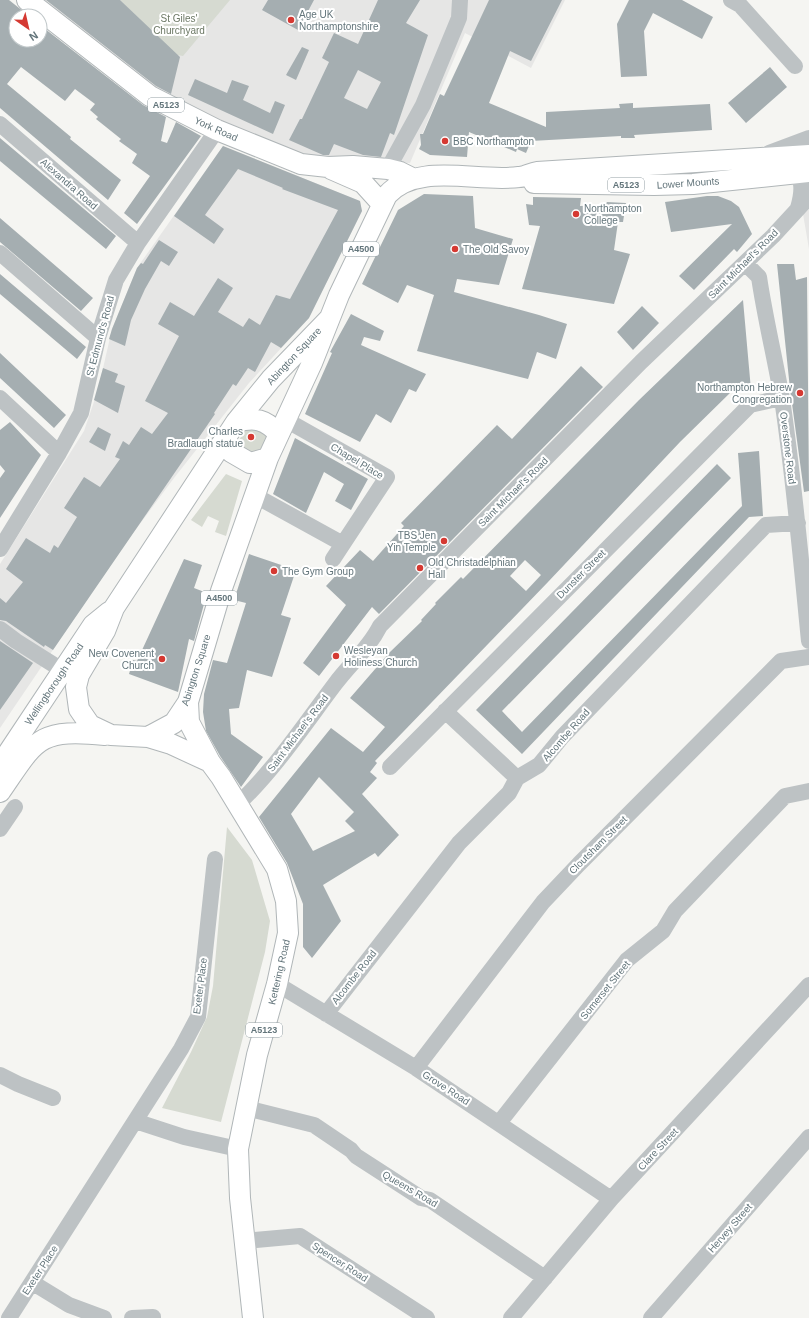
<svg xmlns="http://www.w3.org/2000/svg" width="809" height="1318" font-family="Helvetica,sans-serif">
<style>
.built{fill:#e6e6e5}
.green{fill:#d6dad1}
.building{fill:#a5aeb1;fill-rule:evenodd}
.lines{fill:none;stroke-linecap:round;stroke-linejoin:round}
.major-casing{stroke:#b0b6b8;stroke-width:22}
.minor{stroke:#bdc2c4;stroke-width:16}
.major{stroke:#fff;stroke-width:20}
.poi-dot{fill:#d53932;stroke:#fff;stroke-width:1.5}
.labels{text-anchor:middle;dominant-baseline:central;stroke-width:4;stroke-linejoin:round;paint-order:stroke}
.shield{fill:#fff;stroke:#929ea3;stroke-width:1}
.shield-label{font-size:9px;font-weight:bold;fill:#63757b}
.poi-label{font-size:10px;fill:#63757b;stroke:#fff;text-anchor:start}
.park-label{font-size:10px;fill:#6c7865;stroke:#fff}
.street-label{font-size:10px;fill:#63757b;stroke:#fff}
</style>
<rect width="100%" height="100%" fill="#f5f5f2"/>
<!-- built -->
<path class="built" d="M28 0H565L531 68 465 33 410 163 312 159 232 137 112 67Z
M223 146 360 201 362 211 309 318 249 383 174 478 122 548 0 728V564L84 431 98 390 112 329 137 268Z
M809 209V249L803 214Z"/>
<!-- green -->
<path class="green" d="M120 0H230L183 56 177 55 169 48Z
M247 427 264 430 267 439 261 452 253 456 240 450 238 442Z
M226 474 242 481 226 536 215 532 219 521 208 516 202 527 191 520Z
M227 827 252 860 270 921 265 952 221 1122 162 1108 191 1052 207 1017 213 986Z"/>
<!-- building -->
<path class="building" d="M0 0H9L29 16H16V40H40V25L143 105 166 117 161 141 167 143 176 122 201 136 137 224 124 213 150 176 132 163 137 154 119 141 121 139 96 119 98 117 90 110 95 104 75 89 65 101 21 67 7 84 71 137 70 139 121 180 108 200 0 108Z
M46 0H120L180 57 171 94 156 86Z
M268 0H314L298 30 262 10Z
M378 0H420L406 23 428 35 394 135 390 133 381 157 363 155 334 144 329 155H323L289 140 300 119H302L329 62 322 58 334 33 358 44ZM358 70 381 82 367 109 344 98Z
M489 0H562L531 61 510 51 489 103 546 127V112L620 108 619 104 633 103V108L710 104 712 130 634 135 635 138H621V136L531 141 526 153 517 149 516 152 469 132 467 157 430 155 419 149 421 145 420 134H423L440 94 444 96Z
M629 0H682L713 17 702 39 653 13 644 31 647 76 621 77 617 24Z
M302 47 309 50 296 80 286 75Z
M770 67 787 87 746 123 728 103Z
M195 79 227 93 232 80 249 86 243 100 270 113 275 101 285 105 273 134 188 95Z
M0 138 116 236 106 249 0 161Z
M223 146 360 201 362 211 309 318 281 348 271 342 255 372 248 368 236 386 233 384 214 413 215 414 53 650 45 645 44 647 6 621 0 620V598L6 603 23 582 6 569 26 538 50 553 54 545 58 548 77 517 64 508 84 477 100 487 120 459 115 457 123 441 129 445 141 427 152 434 168 413 145 401 179 336 158 324 170 302 194 316 218 278 233 288 218 312 243 327 249 318 260 325 276 295 290 299 338 210 282 189 283 188 238 169 205 215 224 229 214 244 174 216Z
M424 194 473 196 475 228 513 239 499 285 457 279 454 292 539 315 567 324 556 359 537 352 528 379 417 351 434 295 407 285 398 303 362 284 398 210Z
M707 196H718L731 201 739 207 752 234 737 252 734 249 694 290 679 276 732 224 671 232 665 202Z
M533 197 581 198 580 206 605 205 607 202 626 203 623 222H618L614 250 630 254 614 304 522 289 540 226 529 225 526 204 533 205Z
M0 218 93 298 81 311 0 242Z
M159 240 178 252 169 266 161 261 145 289 131 320 125 346 109 339 112 329 137 268 141 263 143 264Z
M777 264H794L796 280 807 277 809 491 804 492 790 389Z
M0 274 86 347 77 359 0 294Z
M743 300 751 390 732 391 680 442 548 582 375 761 377 763 370 772 377 778 362 794 399 835 378 857 375 853 323 885 341 921 312 958 303 947V904L287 863 259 817 331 728 363 752 385 727 350 698 389 653 422 621 421 620 436 604 435 603 461 577 463 579 639 400ZM525 560 541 575 526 591 510 576ZM319 777 354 812 345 821 355 831 313 851 291 814Z
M642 306 659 323 633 350 617 332Z
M351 314 384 331 380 341 364 337 361 345 426 374 416 392 409 389 391 423 376 414 360 442 305 414 332 353 330 352Z
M0 353 66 415 54 428 0 378Z
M581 366 603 387 379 614 372 607 319 676 303 663 346 605 326 586 360 550 373 561 404 526 401 523 497 425 512 439Z
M103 368 118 374 115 382 125 386 118 413 94 400Z
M10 422 41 455 0 518V478L5 471 0 465V430Z
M98 427 111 434 105 451 89 442Z
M295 438 368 479 351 510 335 501 344 484 324 472 306 513 273 494Z
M759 451 763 516 749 517 522 754 476 710 717 464 731 478 502 711 522 732 742 506 738 453Z
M249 554 296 570 281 615 291 618 272 677 247 670 239 708 229 709 231 734 263 757 241 787 220 756 206 731 203 712 204 694 213 660 227 663 246 603 234 600Z
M184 559 202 565 194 588 207 593 194 641 189 639 178 692 129 674 133 660 137 661Z
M0 641 33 663 0 710Z"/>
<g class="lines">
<defs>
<path id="major" d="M27 0 150 96 217 130 301 164 328 167 353 166 388 169 400 172 412 178
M331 169 363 183 382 204
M534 183 654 185 693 184 809 172
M329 319 271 379 236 422 114 608 105 631 79 675 76 687 79 709 90 725 111 735 148 737 174 723 188 702 221 591 268 458 312 363 339 295 387 195C418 161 478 183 519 177 525 177 531 173 537 172L809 155
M236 422C255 417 265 419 279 434
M222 443 231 452 250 463 268 458
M188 702 189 722 210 762 221 777 277 869 286 901 288 933 277 984 257 1055 238 1149 240 1198 253 1318
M148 737 171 744 210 762
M0 765 93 625 109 612
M0 792C36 740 37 728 105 735"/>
</defs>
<!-- major casing -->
<use href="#major" class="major-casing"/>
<!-- minor -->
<path class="minor" d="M731 0 740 5 795 66
M0 124 138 243
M769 153 809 138
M790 164C804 178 803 191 798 208
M390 165 423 105 459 18 460 0
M0 253 98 338
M745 263 759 277C765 318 775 358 782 399 794 479 801 560 809 641
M0 398 59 453
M286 420 387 477 333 559
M254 495 343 544
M0 549 59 453 81 413 98 338 116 280 138 243 217 130
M0 629 16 641 62 670
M445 711 517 778
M390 767 750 405 781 398
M237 805C275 769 304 725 335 684 350 664 369 648 380 626L641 362 773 236 809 197
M0 829 15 807
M277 984 416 1068 611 1199
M326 1014 459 843 509 793 517 778 539 765 562 737 766 525 798 523
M416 1068 543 902 579 864 781 661 809 657
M0 1075 18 1084 53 1098
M246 1108 314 1125 351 1150 356 1156 421 1198 430 1200 545 1278
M135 1121 184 1137 238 1149
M499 1123 627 960 663 931 675 911 785 796 809 791
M244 1241 300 1236 427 1318
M33 1283 69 1305 104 1318
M9 1318 135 1121 181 1049 198 1017 215 859
M132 1318 153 1317
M511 1318 611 1199 809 985
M651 1318 809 1137"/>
<!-- major -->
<use href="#major" class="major"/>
</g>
<!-- markers -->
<g class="poi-dot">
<circle cx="291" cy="20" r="4"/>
<circle cx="445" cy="141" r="4"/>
<circle cx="576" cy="214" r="4"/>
<circle cx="455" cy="249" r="4"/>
<circle cx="800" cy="393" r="4"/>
<circle cx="251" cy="437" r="4"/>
<circle cx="444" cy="541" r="4"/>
<circle cx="420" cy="568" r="4"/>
<circle cx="274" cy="571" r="4"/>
<circle cx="336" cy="656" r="4"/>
<circle cx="162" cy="659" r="4"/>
</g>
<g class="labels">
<!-- shield labels -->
<g class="shield">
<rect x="148" y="98" width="36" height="14" rx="3"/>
<rect x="608" y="178" width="36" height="14" rx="3"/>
<rect x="343" y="242" width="36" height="14" rx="3"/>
<rect x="201" y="591" width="36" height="14" rx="3"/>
<rect x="246" y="1023" width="36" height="14" rx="3"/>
</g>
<g class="shield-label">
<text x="166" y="105">A5123</text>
<text x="626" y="185">A5123</text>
<text x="361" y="249">A4500</text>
<text x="219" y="598">A4500</text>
<text x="264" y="1030">A5123</text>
</g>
<!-- poi labels -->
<g class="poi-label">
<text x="299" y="14">Age UK<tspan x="299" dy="12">Northamptonshire</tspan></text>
<text x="453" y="141">BBC Northampton</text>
<text x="584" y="208">Northampton<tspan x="584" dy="12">College</tspan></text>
<text x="463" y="249">The Old Savoy</text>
<text x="792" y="387" text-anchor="end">Northampton Hebrew<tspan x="792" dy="12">Congregation</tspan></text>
<text x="243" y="431" text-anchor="end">Charles<tspan x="243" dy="12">Bradlaugh statue</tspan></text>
<text x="436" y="535" text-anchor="end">TBS Jen<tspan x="436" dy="12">Yin Temple</tspan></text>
<text x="428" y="562">Old Christadelphian<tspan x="428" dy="12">Hall</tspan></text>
<text x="282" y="571">The Gym Group</text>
<text x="344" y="650">Wesleyan<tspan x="344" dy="12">Holiness Church</tspan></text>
<text x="154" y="653" text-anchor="end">New Covenent<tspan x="154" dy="12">Church</tspan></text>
</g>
<!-- park labels -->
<g class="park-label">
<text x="179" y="18">St Giles'<tspan x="179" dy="12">Churchyard</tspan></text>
</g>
<!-- street labels -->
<g class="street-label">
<text transform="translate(216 129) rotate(24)">York Road</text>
<text transform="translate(688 183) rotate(-4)">Lower Mounts</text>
<text transform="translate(69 184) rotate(41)">Alexandra Road</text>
<text transform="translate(743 264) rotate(-45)">Saint Michael's Road</text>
<text transform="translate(100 336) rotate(-75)">St Edmund's Road</text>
<text transform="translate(294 356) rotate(-47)">Abington Square</text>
<text transform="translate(788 448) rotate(83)">Overstone Road</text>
<text transform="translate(357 461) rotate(31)">Chapel Place</text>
<text transform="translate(513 492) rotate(-45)">Saint Michael's Road</text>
<text transform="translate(581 574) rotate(-45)">Dunster Street</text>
<text transform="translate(196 670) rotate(-72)">Abington Square</text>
<text transform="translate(54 684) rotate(-56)">Wellingborough Road</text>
<text transform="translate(298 733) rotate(-53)">Saint Michael's Road</text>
<text transform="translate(566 735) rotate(-49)">Alcombe Road</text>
<text transform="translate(598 845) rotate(-45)">Cloutsham Street</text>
<text transform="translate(279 972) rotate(-77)">Kettering Road</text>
<text transform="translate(354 977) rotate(-52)">Alcombe Road</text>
<text transform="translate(200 986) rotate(-83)">Exeter Place</text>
<text transform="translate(605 990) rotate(-51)">Somerset Street</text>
<text transform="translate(446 1088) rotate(33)">Grove Road</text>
<text transform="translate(658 1149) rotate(-47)">Clare Street</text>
<text transform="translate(410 1189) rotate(30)">Queens Road</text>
<text transform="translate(730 1228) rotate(-49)">Hervey Street</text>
<text transform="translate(340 1262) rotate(33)">Spencer Road</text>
<text transform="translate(40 1270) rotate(-57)">Exeter Place</text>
</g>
</g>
<!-- north arrow -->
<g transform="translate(28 28) rotate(146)"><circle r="19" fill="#ffffff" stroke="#c1c8ca"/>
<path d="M0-3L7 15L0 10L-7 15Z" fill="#d53932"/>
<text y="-6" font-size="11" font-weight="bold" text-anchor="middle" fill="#63757b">N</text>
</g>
</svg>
